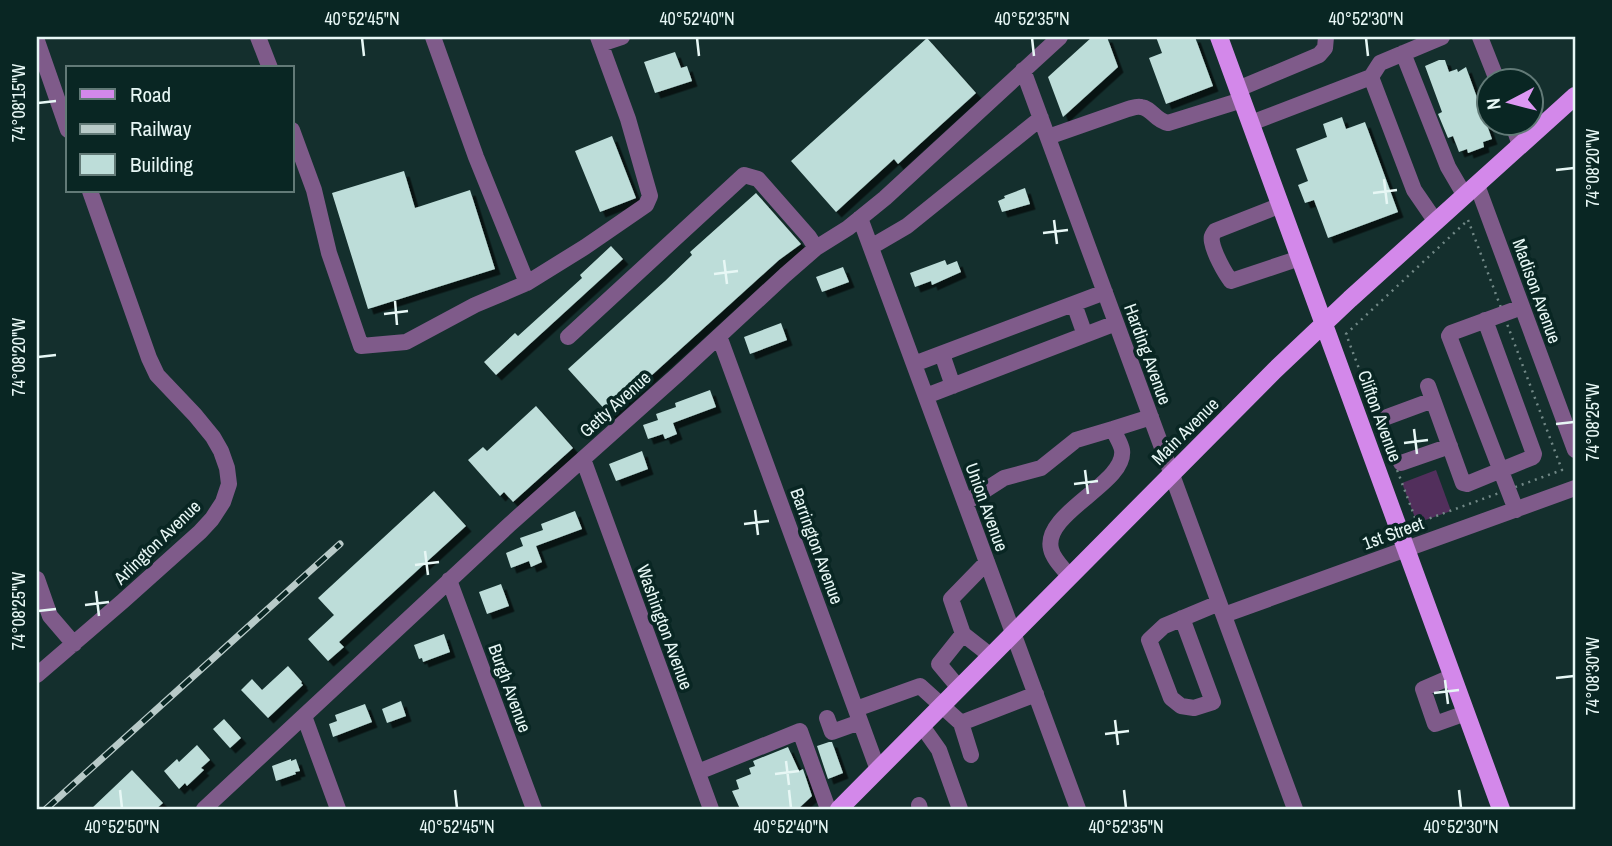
<svg xmlns="http://www.w3.org/2000/svg" width="1612" height="846" font-family="'Archivo Narrow',sans-serif">
<style>
.green{fill:#522f5c}
.building{fill:#bdddd9;filter:url(#shadow)}
.lines{fill:none;stroke-linecap:round;stroke-linejoin:round}
.path{stroke:#718886;stroke-width:2.5;stroke-dasharray:2 5;stroke-linecap:butt}
.minor{stroke:#7f5b8a;stroke-width:16}
.major{stroke:#d388ea;stroke-width:18}
.rail-casing{stroke:#b8cac8;stroke-width:7}
.rail{stroke:#092623;stroke-width:4.5;stroke-dasharray:13;stroke-linecap:butt}
.ticks{fill:none;stroke:#e7f7f5;stroke-width:2.5}
.labels{text-anchor:middle;dominant-baseline:central;stroke-width:7;stroke-linejoin:round;paint-order:stroke}
.street-label{font-size:18px;fill:#e7f7f5;stroke:#092623}
.neatline{fill:none;stroke:#e7f7f5;stroke-width:2.5}
.ticks-label{font-size:18px;text-anchor:middle;fill:#e7f7f5}
</style>
<defs>
<filter id="shadow"><feDropShadow dx="5.5" dy="5.5" stdDeviation="0" flood-color="#0009"/></filter>
</defs>
<rect width="100%" height="100%" fill="#142f2d"/>
<!-- green -->
<path class="green" d="M1436 470 1451 511 1417 523 1402 483Z"/>
<!-- building -->
<path class="building" d="M1092 37H1107L1118 67 1063 117 1048 77Z
M1156 37H1195L1213 86 1166 104 1149 58 1162 53Z
M927 38 976 93 898 164 894 159 836 212 791 161Z
M675 52 681 68 687 66 692 81 655 93 644 62Z
M1439 60H1445L1449 72 1457 69 1458 72 1466 67 1492 139 1483 142 1484 147 1468 153 1467 149 1459 152 1453 136 1448 138 1438 114 1442 112 1425 66Z
M1342 117 1346 129 1365 122 1398 212 1328 238 1314 200 1305 203 1298 185 1308 181 1296 149 1327 137 1323 124Z
M612 136 636 198 600 212 575 151Z
M404 171 415 208 470 190 495 269 368 309 332 193Z
M1025 188 1030 204 1002 212 998 201 1005 198 1004 196Z
M756 193 801 244 779 260 609 414 568 369 665 281 692 255 690 252Z
M611 246 623 259 496 375 484 362 515 333 518 336 582 278 580 275Z
M945 260 947 265 957 261 961 272 932 285 931 281 915 287 910 273Z
M843 267 849 282 822 292 816 277Z
M781 323 787 340 750 354 744 337Z
M710 390 716 407 673 423 677 434 665 439 663 434 648 439 643 425 658 420 656 414 676 407 675 403Z
M536 406 573 448 513 502 504 492 500 496 468 460 483 447 487 451Z
M642 451 648 469 616 481 609 464Z
M434 491 466 526 339 642 344 647 328 661 308 639 334 615 318 598Z
M575 511 582 529 536 546 542 562 531 567 529 561 511 568 506 553 523 546 520 538 543 530 541 524Z
M501 584 509 606 487 614 479 592Z
M444 634 450 652 423 662 422 658 419 659 414 645Z
M288 666 302 682 301 683 303 685 268 718 241 690 252 679 262 690Z
M401 701 406 716 387 723 382 709Z
M365 704 372 722 333 737 329 724 337 721 335 715Z
M224 719 241 738 230 748 213 729Z
M829 742H832L843 773 828 779 817 746Z
M197 745 210 760 201 768 204 770 187 786 185 783 179 789 164 771 177 759 179 762Z
M788 747 799 771 803 769 812 796 798 809H740L732 791 739 789 736 780 751 774 749 768 755 766 753 761Z
M291 759V761L296 759 300 771 295 772 296 774 276 781 272 766Z
M132 770 163 803 156 809H91Z"/>
<g class="lines">
<!-- path -->
<path class="path" d="M1468 220 1562 470 1417 523 1346 334Z"/>
<!-- minor -->
<path class="minor" d="M258 37 270 68
M1480 37 1497 80
M37 41 68 130
M601 44 622 37
M1403 53 1448 167 1465 196
M1023 70 1295 809
M1371 77 1380 63 1442 37
M1238 89 1319 55 1325 48 1326 37
M1512 122 1520 145
M1251 123 1371 77 1414 190 1436 222
M292 130 314 190 329 253 361 346 406 342 475 305 527 283 476 157 433 37
M1048 137 1128 109C1132 108 1137 106 1141 107 1152 108 1155 121 1168 123L1242 100
M1477 185 1575 450
M1281 205 1215 231C1212 236 1211 236 1212 242 1214 253 1224 272 1231 281L1300 258
M860 218 1078 809
M871 247 907 226 1041 118
M527 283 585 247 646 205 650 196 628 119 598 37
M1074 304 1085 335
M719 336 878 770
M568 337 744 175 758 179 809 237 816 248
M942 354 953 386
M914 364 1105 292
M1428 386 1463 483 1467 484 1533 457 1534 454 1485 320
M926 396 1116 323
M1387 417 1433 400
M583 459 711 809
M1401 463 1450 446
M965 503 1004 478 1041 468 1076 440 1113 429
M1516 510 1449 336 1451 333 1522 307
M1070 577C1064 569 1053 559 1051 549 1042 513 1127 483 1122 450 1121 443 1115 435 1113 429L1151 417
M37 579 50 616 74 644
M449 580 534 809
M1224 615 1575 488
M1182 618 1213 702 1194 708 1181 706 1171 698 1149 640 1164 626 1219 603
M963 634 991 656
M37 675 123 601 200 532 212 519 223 502 229 484 227 468 221 451 213 437 195 415 157 375 149 358 90 191
M1453 676 1423 689 1435 724 1466 713
M959 688 939 664 963 634 951 599 987 562
M856 709 920 686 961 723 1036 694
M304 716 338 809
M827 718 832 732 860 722
M961 723 971 755
M922 726 939 750 960 809
M698 772 800 731 828 809
M919 805 920 809
M204 809 509 525 678 374 785 275 816 248 848 228 885 198 1060 37"/>
<!-- major -->
<path class="major" d="M1219 37 1501 809
M839 809 1275 370 1350 299 1575 96"/>
<defs>
<path id="rail" d="M46 809 340 544"/>
</defs>
<!-- rail casing -->
<use href="#rail" class="rail-casing"/>
<!-- rail -->
<use href="#rail" class="rail"/>
</g>
<!-- ticks -->
<path class="ticks" d="M362 38 364 56M697 38 699 56M1032 38 1034 56M1366 38 1368 56M38 103 56 101M1556 170 1574 168M1384 179 1387 204M1373 193 1397 190M1054 220 1057 244M1043 233 1068 230M724 260 727 284M714 274 738 271M395 301 397 325M384 314 408 311M38 357 56 355M1556 424 1574 422M1414 429 1417 454M1404 443 1428 440M1085 470 1088 494M1074 484 1098 481M755 510 758 535M744 524 769 521M425 551 428 575M415 565 439 562M96 591 99 616M85 605 109 602M38 611 56 609M1556 678 1574 676M1445 680 1448 704M1434 693 1459 690M1115 720 1118 745M1105 734 1129 731M786 761 789 785M775 774 799 771M120 790 122 808M455 790 457 808M789 790 791 808M1124 790 1126 808M1459 790 1461 808"/>
<g class="labels">
<!-- street labels -->
<g class="street-label">
<text transform="translate(1537 291) rotate(70)">Madison Avenue</text>
<text transform="translate(1148 354) rotate(70)">Harding Avenue</text>
<text transform="translate(615 404) rotate(-42)">Getty Avenue</text>
<text transform="translate(1380 416) rotate(70)">Clifton Avenue</text>
<text transform="translate(1185 431) rotate(-45)">Main Avenue</text>
<text transform="translate(987 507) rotate(70)">Union Avenue</text>
<text transform="translate(1393 533) rotate(-20)">1st Street</text>
<text transform="translate(157 542) rotate(-44)">Arlington Avenue</text>
<text transform="translate(817 546) rotate(70)">Barrington Avenue</text>
<text transform="translate(665 627) rotate(70)">Washington Avenue</text>
<text transform="translate(510 688) rotate(70)">Burgh Avenue</text>
</g>
</g>
<!-- border -->
<rect width="1612" height="846" fill="none" stroke="#092623" stroke-width="77"/>
<!-- legend -->
<rect x="66" y="66" width="228" height="126" fill="#092623" stroke="#627a77" stroke-width="2"/>
<rect x="80" y="89" width="35" height="10" fill="#d388ea" stroke="#627a77" stroke-width="2"/>
<text x="130" y="102" font-size="21" fill="#e7f7f5">Road</text>
<rect x="80" y="124" width="35" height="10" fill="#b8cac8" stroke="#627a77" stroke-width="2"/>
<text x="130" y="136" font-size="21" fill="#e7f7f5">Railway</text>
<rect x="80" y="154" width="35" height="21" fill="#bdddd9" stroke="#627a77" stroke-width="2"/>
<text x="130" y="172" font-size="21" fill="#e7f7f5">Building</text>
<!-- north arrow -->
<g transform="translate(1510 102) rotate(263)"><circle r="33" fill="#092623" stroke="#627a77" stroke-width="2"/>
<path d="M0-5L12 26L0 18L-12 26Z" fill="#dd98f3"/>
<text y="-10" font-size="19" font-weight="bold" text-anchor="middle" fill="#e7f7f5">N</text>
</g>
<rect x="38" y="38" width="1536" height="770" class="neatline"/>
<g class="ticks-label">
<text x="362" y="25">40°52'45"N</text>
<text x="697" y="25">40°52'40"N</text>
<text x="1032" y="25">40°52'35"N</text>
<text x="1366" y="25">40°52'30"N</text>
<text transform="translate(19 103) rotate(-90)" y="6">74°08'15"W</text>
<text transform="translate(1593 168) rotate(-90)" y="6">74°08'20"W</text>
<text transform="translate(19 357) rotate(-90)" y="6">74°08'20"W</text>
<text transform="translate(1593 422) rotate(-90)" y="6">74°08'25"W</text>
<text transform="translate(19 611) rotate(-90)" y="6">74°08'25"W</text>
<text transform="translate(1593 676) rotate(-90)" y="6">74°08'30"W</text>
<text x="122" y="833">40°52'50"N</text>
<text x="457" y="833">40°52'45"N</text>
<text x="791" y="833">40°52'40"N</text>
<text x="1126" y="833">40°52'35"N</text>
<text x="1461" y="833">40°52'30"N</text>
</g>
</svg>
